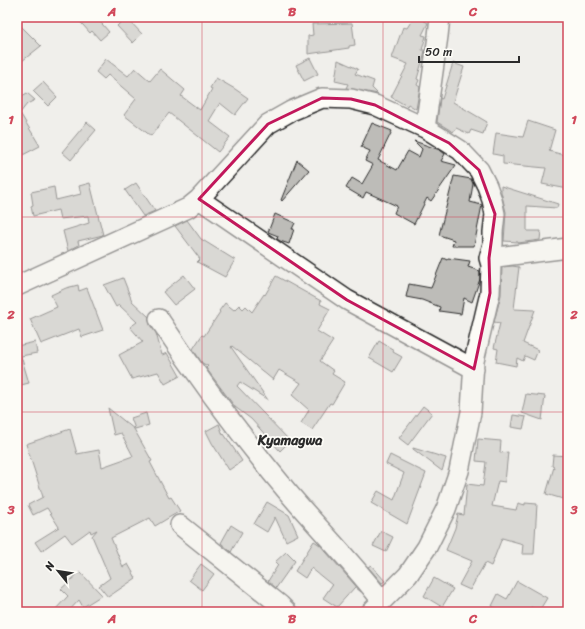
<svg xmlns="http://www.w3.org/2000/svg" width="585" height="629" font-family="Sriracha,sans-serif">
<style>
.building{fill:#bdbcb8;stroke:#2b2b2b}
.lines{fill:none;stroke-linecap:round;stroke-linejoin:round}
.minor-casing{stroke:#2b2b2b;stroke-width:22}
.minor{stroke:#fdfcf7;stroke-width:19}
.marked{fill:none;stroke:#c2185b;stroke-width:3;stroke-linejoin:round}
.grid{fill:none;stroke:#d1495b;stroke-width:1;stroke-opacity:0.55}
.labels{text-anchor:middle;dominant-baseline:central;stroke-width:3.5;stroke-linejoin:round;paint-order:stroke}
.quarter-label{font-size:14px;font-weight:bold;fill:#2b2b2b;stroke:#fdfcf7}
.neatline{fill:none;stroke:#d1495b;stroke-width:1.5}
.grid-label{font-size:13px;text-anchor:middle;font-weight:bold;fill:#d1495b}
</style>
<rect width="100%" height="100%" fill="#f0efeb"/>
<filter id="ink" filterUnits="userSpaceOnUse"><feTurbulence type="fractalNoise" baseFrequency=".025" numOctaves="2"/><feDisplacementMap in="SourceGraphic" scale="8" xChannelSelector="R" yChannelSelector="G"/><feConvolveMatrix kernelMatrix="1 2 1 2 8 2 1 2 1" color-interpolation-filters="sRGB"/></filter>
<g filter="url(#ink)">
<!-- building -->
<path class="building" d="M76 17H96L109 32 100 40 92 31 90 33Z
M126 17 142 34 133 43 117 26Z
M414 17H418L428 23 422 35 426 36 422 50H425L424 55 417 79 419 80 417 85 420 87 416 109 408 104 407 106 391 97 408 64 392 58 403 27 407 28Z
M17 22 41 46 17 65Z
M352 23 355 45 349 46V48L308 54V36L313 35 312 24Z
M310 58 318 74 304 81 296 65Z
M106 59 128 76 135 68 150 81 160 69 185 90 181 96 200 110 212 89 210 88 216 78 235 89 248 98 235 115 220 103 209 121 230 137 218 152 169 113 151 136 124 115 136 99 108 75 104 79 96 72Z
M338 60 358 69 355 74 374 81 372 88 378 94 346 88 348 84 335 81Z
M453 63 464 67 453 102 487 122 483 134 471 130 469 134 456 128 453 132 437 122 440 98 442 99Z
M43 82 57 97 48 106 33 91Z
M27 93 35 100 27 104 20 113 40 146 17 158V99Z
M528 121 555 130 549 151 568 156V189L542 184 546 168 503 164V156L493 154 496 133 523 137Z
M87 122 96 130 71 160 62 152Z
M372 123 392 131 378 160 397 170 408 151 419 157 422 149 414 141 440 150 445 154 441 161 456 165 431 201 427 198 414 224 394 213 397 206 366 192 363 198 346 188 352 178 362 184 373 165 365 161 370 151 361 147Z
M297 160 309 170 282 201 281 200Z
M454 176 471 179 473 184 470 202 482 205 474 246H452L454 240 439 235Z
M90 183 103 235 78 241 79 245 68 251 63 231 89 223 88 216 60 219 58 210 33 216 31 206 33 205 31 192 54 187 56 200 81 194 79 186Z
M136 183 155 211 143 216 125 190Z
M501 186 558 204 557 208 527 206V231H541L540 240 518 243V242L504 241 506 212 501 192Z
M275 214 295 223 292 229H294L289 244 280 241 277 239 278 236 268 232Z
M187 220 201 239 235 260 225 277 197 262 200 259 175 226Z
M443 258 447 260 448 258 470 261 468 267 480 271V279L472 302 464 298 461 314 439 311 440 307 422 300 406 297 409 284 431 288Z
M512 266 519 267 514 309 535 310 523 343 538 350 534 360 525 356 523 361 517 358 516 366 496 362 498 349 494 348 500 323 494 322 501 295 502 267Z
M184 275 195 289 174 305 163 292Z
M276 276 321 301 320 304 330 309 317 331 333 341 320 361 334 371 332 374 345 382 332 404 330 403 312 430 301 423 309 410 292 395 301 383 279 370 273 380 232 346 231 347 268 400 240 382 237 386 290 441 280 451 251 419 235 407 206 368 208 366 202 363 193 349 202 335 204 336 220 312 219 311 225 303 234 310 239 305 243 309 246 306 252 312 264 294 265 295Z
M123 278 132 301 149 317 150 325 156 333 162 355 167 353 180 376 165 384 158 372 132 379 119 355 143 342 130 327 137 322 119 305 116 307 104 285Z
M78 285 79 291 87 288 103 330 82 337 79 329 41 344 30 319 57 307 51 295 66 288Z
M379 341 394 350 393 352 402 357 393 372 369 358Z
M35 342 37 353 21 356 29 383 17 386V346Z
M526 394 545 396 542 420 522 413Z
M423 406 432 413 408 445 399 438Z
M108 408 134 429 152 461 150 462 169 498 171 497 180 511 155 526 150 518 111 538 123 567 128 564 136 578 108 597 99 586 110 578 92 536 97 530 91 533 90 530 72 543 65 534 41 551 35 542 59 527 47 508 33 515 28 505 43 497 26 444 70 429 77 454 99 450 102 467 133 456 121 433 114 435Z
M146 413 149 425 135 429 131 418Z
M513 415 526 417 523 429 511 427Z
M219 424 223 435 224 434 242 461 229 470 212 443 206 431Z
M478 439 501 441 500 453 508 452 505 482 498 481 492 506 516 510 518 503 525 505V503L537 504 534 554H522L523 544 502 538 491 566 485 563 470 590 459 585 472 561 446 550 455 528 458 514 464 515 467 484 483 486 486 462 476 461Z
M413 448 446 458 442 471 413 449Z
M390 455 426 473 407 524 371 503 378 491 394 500 404 473 386 464Z
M553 455 568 456 567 484 563 499 546 494 554 467 552 466Z
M267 502 289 515 298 535 286 541 275 517 267 532 254 524Z
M231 525 242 532 231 552 221 543Z
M381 531 393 537 386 552 373 546Z
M314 541 320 545 361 592 355 587 337 607 323 598 332 585 311 568 305 578 295 571Z
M286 552 295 561 276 588 268 581 278 565 275 562Z
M201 564 214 574 202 590 189 580Z
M371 565 385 581 382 583 368 567Z
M80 572 102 595 83 607 79 600 68 612H53L68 596 61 589Z
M434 578 453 589 442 607 424 596Z
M517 581 547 598 539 611 531 607 528 612H503L492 606 498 594 507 599Z"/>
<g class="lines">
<defs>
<path id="minor" d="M425 128 438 36 440 17
M199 199 347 300 474 369
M489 258 568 248
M17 286 188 208 199 199 268 124 291 111 322 98 351 99 375 105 425 128 460 150 479 170 487 186 492 200 495 214 493 232V244L489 258 491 265 490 293 474 361 471 412 459 471 446 509 427 547 408 575 371 612
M159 319C199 379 241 436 286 490 318 528 352 562 382 601
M180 525 280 605 287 612"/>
</defs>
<!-- minor casing -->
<use href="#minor" class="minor-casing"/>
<!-- minor -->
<use href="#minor" class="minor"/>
</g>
</g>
<!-- marked area -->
<path d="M0 0H585V629H0ZM322 98 351 99 375 105 449 143 479 170 495 214 489 258 490 293 474 369 347 300 199 199 268 124Z" fill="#f0efeb" fill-opacity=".55" fill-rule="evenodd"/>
<path class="marked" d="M322 98 351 99 375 105 449 143 479 170 495 214 489 258 490 293 474 369 347 300 199 199 268 124Z"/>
<!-- grid -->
<path class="grid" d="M202 17V612M383 17V612M17 217H568M17 412H568"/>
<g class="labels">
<!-- quarter labels -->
<g class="quarter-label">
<text x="290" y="440">Kyamagwa</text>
</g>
</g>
<!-- margin -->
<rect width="585" height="629" fill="none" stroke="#fdfcf7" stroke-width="44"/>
<!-- north arrow -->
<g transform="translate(58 571) rotate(300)" stroke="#fdfcf7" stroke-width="3" paint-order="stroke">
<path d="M0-3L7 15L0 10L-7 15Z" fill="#2b2b2b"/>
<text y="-6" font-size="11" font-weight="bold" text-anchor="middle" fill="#2b2b2b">N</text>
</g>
<!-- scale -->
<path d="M419 56v6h100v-6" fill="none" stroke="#2b2b2b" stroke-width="2"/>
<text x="425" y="56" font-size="12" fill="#2b2b2b" stroke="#fdfcf7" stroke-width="3" paint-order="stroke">50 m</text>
<rect x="22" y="22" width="541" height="585" class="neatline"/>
<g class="grid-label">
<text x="112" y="16">A</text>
<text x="292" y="16">B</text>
<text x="473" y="16">C</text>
<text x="11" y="124">1</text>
<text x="574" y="124">1</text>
<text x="11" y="319">2</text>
<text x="574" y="319">2</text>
<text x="11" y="514">3</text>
<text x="574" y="514">3</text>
<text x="112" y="623">A</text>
<text x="292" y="623">B</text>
<text x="473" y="623">C</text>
</g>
</svg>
